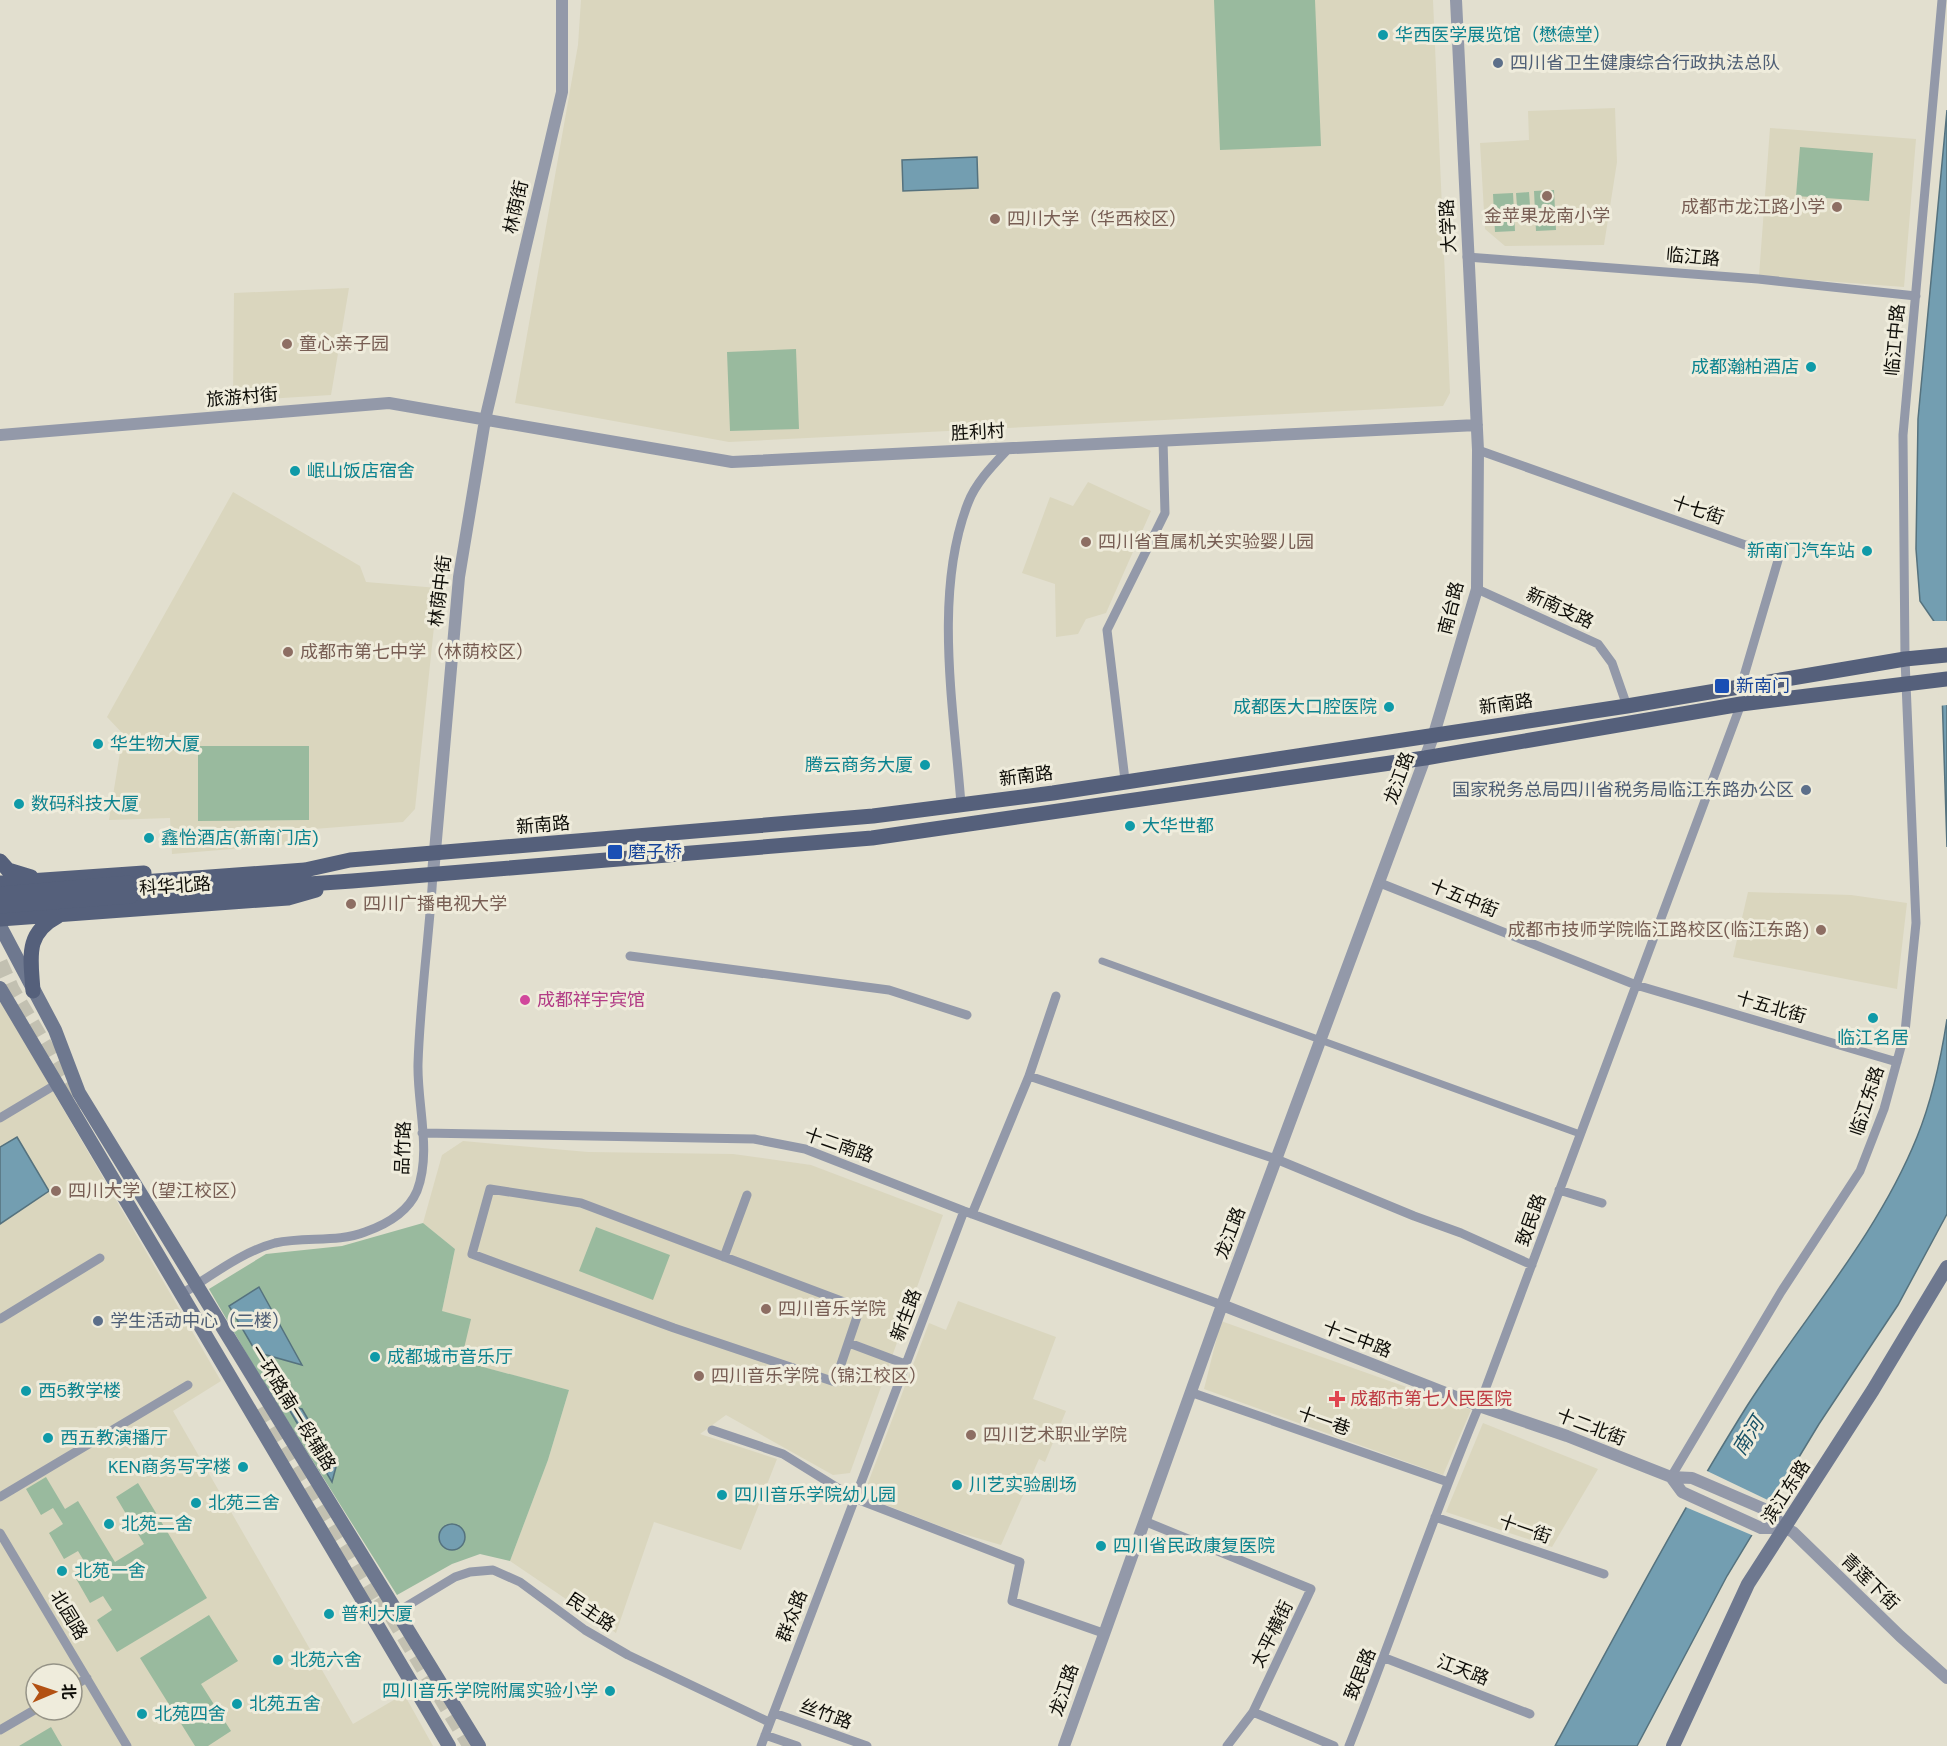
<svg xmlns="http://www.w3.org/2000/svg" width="1947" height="1746" font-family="'DM Sans','Noto Sans SC',sans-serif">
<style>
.built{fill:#dad6be;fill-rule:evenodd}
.green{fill:#99ba9e}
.water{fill:#739eb1;stroke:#55727e;stroke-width:1.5}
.pier{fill:#e2dfcf}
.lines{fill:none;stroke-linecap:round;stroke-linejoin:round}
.primary-tunnel{stroke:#c2c0b1;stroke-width:15;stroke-dasharray:15 8;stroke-linecap:butt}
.pedestrian{stroke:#9399a9;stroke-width:7}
.minor{stroke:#9399a9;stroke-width:9}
.tertiary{stroke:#9399a9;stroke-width:12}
.secondary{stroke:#6e788f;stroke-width:14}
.primary{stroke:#55607b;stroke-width:15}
.primary-bridge{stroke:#55607b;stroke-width:15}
.culture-dot{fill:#0f9aa8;stroke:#efecdc;stroke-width:2}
.service-dot{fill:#5c6f8a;stroke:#efecdc;stroke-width:2}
.education-dot{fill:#8d6e63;stroke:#efecdc;stroke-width:2}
.transit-dot{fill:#1a4fb4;stroke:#efecdc;stroke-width:2}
.hotel-dot{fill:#d1479c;stroke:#efecdc;stroke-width:2}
.health-dot{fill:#e0444e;stroke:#efecdc;stroke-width:2}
.labels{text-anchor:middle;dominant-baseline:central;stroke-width:6;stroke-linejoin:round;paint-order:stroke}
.culture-label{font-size:18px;fill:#0d838f;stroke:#efecdc;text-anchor:start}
.service-label{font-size:18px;fill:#4e5e75;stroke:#efecdc;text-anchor:start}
.street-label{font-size:18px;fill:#0e0d08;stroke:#efecdc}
.education-label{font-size:18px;fill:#785e54;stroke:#efecdc;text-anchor:start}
.transit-label{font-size:18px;fill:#164399;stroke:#efecdc;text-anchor:start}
.hotel-label{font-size:18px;fill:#b23c85;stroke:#efecdc;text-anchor:start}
.health-label{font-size:18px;fill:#be3a42;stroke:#efecdc;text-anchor:start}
.water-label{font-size:20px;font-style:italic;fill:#195267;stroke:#efecdc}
</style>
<rect width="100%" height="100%" fill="#e2dfcf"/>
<!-- built -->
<path class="built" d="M581 0H1433L1450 393 1443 406 729 442 515 403 578 45Z
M1615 108 1617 162 1604 245 1505 246 1485 229 1480 143 1529 140 1528 111Z
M1770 128 1916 139 1904 287 1759 276Z
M349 288 331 395 233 401 234 293Z
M1088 482 1151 511 1106 613 1086 619 1078 634 1056 637 1055 584 1022 573 1050 497 1073 506Z
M233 492 360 566 366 582 438 588 415 809 403 822 314 829 315 842 172 854 170 818 109 820 123 734 107 717Z
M1748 892 1851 895 1907 903 1897 989 1733 957Z
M0 1000 221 1381 173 1411 353 1724 404 1694 433 1746H0ZM36 1674H72V1710H36Z
M463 1141 588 1152 733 1154 811 1165 943 1215 850 1473 833 1475 726 1415 700 1434 777 1459 741 1550 654 1522 616 1633 510 1561 548 1460 569 1390 460 1361 442 1311 455 1249 423 1223 442 1155Z
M958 1301 1056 1337 1033 1399 1066 1411 1045 1462 1039 1459 1001 1545 950 1530 863 1496 929 1323 946 1330Z
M1221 1321 1471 1410 1443 1475 1204 1389Z
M1483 1423 1598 1469 1552 1547 1446 1512Z"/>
<!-- green -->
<path class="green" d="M1214 0H1315L1321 146 1220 150Z
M1800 147 1873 153 1869 201 1796 196Z
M1554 190 1556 230 1536 231 1534 191Z
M1529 192 1531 219 1518 220 1516 193Z
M1513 193 1515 231 1495 232 1493 194Z
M796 349 799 429 730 431 727 352Z
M198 746H309V820L198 821Z
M423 1223 455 1249 442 1311 471 1319 461 1361 569 1390 548 1460 510 1561 480 1554 452 1564 397 1595 260 1377 209 1289 266 1254 342 1246Z
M596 1227 670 1255 653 1300 579 1271Z
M46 1477 65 1509 78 1501 115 1562 144 1544 116 1497 138 1483 207 1598 117 1652 97 1620 112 1610 103 1596 90 1603 74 1575 87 1566 78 1551 64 1559 49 1533 63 1524 53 1508 41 1515 26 1489Z
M209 1615 238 1661 201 1684 231 1731 208 1746H195L140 1658Z
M51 1727 62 1746H19Z"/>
<!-- water -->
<path class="water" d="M1947 110V847L1940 630 1920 601 1916 549 1918 419Z
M977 157 978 188 903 191 902 160Z
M1947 1019V1214L1898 1305 1819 1424 1727 1576 1637 1746H1555C1617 1632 1678 1516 1747 1406 1804 1317 1877 1236 1917 1137 1932 1100 1941 1058 1947 1019Z
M17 1137 49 1191 0 1224V1147Z
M259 1287 302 1365 256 1352 229 1306Z
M287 1406 302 1409 336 1467 332 1482Z
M439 1537a13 13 0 1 1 26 0a13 13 0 1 1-26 0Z"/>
<!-- pier -->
<path class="pier" d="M1931 621H1947V705L1939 706 1937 631Z
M1705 1470 1774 1503 1754 1536 1683 1506Z"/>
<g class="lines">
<!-- primary-tunnel -->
<path class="primary-tunnel" d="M0 962 12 989 82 1108
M257 1410 380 1612
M380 1597 470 1746"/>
<!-- pedestrian -->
<path class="pedestrian" d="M1102 961 1580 1134"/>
<!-- minor -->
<path class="minor" d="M1467 257 1758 279 1916 296
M1478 450 1779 557 1741 686
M1477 589 1598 644 1612 663 1627 706
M1125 780 1107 630 1165 513 1163 440
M961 804C954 710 933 593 968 503 976 482 994 464 1009 448
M1380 883 1636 985 1897 1062
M630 956 889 990 967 1015
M1029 1076 1276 1159 1414 1216 1461 1233 1532 1265
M0 1118 55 1085
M422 1133 754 1139 805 1149 964 1211 1222 1305
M490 1189 581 1203 860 1308 835 1382 674 1328 472 1254Z
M1559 1190 1602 1203
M972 1214 1029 1076 1056 996
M724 1257 747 1195
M180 1295C210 1277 241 1252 275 1243 305 1236 337 1243 365 1232 385 1225 408 1212 417 1191 432 1152 417 1105 418 1064 420 1001 429 938 433 874
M0 1319 100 1258
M849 1343 905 1364
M1190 1392 1448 1482
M712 1430 783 1454 854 1498 1020 1562 1012 1601 1103 1633
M1671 1477 1781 1292 1860 1171 1884 1109 1905 1032 1916 923 1905 659 1903 435 1942 0
M0 1497 188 1385
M1435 1517 1604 1574
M1144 1521 1311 1589 1253 1712 1227 1746
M0 1533 127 1746
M397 1612 455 1577 470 1572 493 1570 520 1582 585 1630 628 1655 769 1722
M1385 1658 1530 1714
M72 1687 87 1678
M1253 1712 1334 1746
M774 1713 867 1746
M0 1730 36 1709
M765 1735 797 1746
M761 1746 964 1211
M1349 1746C1394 1634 1432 1518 1479 1406L1741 704"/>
<!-- tertiary -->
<path class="tertiary" d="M0 435 389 403 732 462 1477 425
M433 874 459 577 485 420 562 92V0
M1222 1305 1479 1406 1567 1436 1671 1477 1682 1492 1761 1528H1785L1793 1532 1900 1636 1947 1678
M1671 1477 1692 1478 1769 1511 1785 1528
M1064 1746 1222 1305 1434 734 1477 589 1478 450 1456 0"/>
<!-- secondary -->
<path class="secondary" d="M0 926 55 1030 79 1093 479 1746
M0 988 449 1746
M1673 1746 1748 1584 1873 1390 1947 1267"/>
<!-- primary -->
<path class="primary" d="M0 861 8 870 31 877
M0 883 144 873
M129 883 305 870 350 860 873 816 1053 793 1627 706 1905 659 1947 655
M131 896 352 881 872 838 1425 758 1741 704 1947 679
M0 919 288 898 316 890
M33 991C31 958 24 934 58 916"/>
<!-- primary-bridge -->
<path class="primary-bridge" d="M0 894 129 883
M0 906 131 896"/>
</g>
<!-- markers -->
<g class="culture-dot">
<circle cx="1383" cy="35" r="6"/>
<circle cx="1811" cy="367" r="6"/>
<circle cx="295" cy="471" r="6"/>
<circle cx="1867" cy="551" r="6"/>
<circle cx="1389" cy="707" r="6"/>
<circle cx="98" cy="744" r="6"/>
<circle cx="925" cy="765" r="6"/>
<circle cx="19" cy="804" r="6"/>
<circle cx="1130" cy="826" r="6"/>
<circle cx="149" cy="838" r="6"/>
<circle cx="1873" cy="1018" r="6"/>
<circle cx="375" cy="1357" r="6"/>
<circle cx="26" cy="1391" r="6"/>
<circle cx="48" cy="1438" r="6"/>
<circle cx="243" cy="1467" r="6"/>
<circle cx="957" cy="1485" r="6"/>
<circle cx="722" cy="1495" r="6"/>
<circle cx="196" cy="1503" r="6"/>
<circle cx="109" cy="1524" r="6"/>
<circle cx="1101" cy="1546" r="6"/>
<circle cx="62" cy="1571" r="6"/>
<circle cx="329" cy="1614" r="6"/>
<circle cx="278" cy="1660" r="6"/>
<circle cx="610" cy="1691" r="6"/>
<circle cx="237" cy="1704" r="6"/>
<circle cx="142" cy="1714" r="6"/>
</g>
<g class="service-dot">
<circle cx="1498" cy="63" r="6"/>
<circle cx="1806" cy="790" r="6"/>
<circle cx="98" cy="1321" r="6"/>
</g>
<g class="education-dot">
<circle cx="1547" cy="196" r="6"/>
<circle cx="1837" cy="207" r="6"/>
<circle cx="995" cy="219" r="6"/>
<circle cx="287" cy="344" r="6"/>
<circle cx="1086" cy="542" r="6"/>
<circle cx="288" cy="652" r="6"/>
<circle cx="351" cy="904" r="6"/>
<circle cx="1821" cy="930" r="6"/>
<circle cx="56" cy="1191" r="6"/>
<circle cx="766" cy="1309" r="6"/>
<circle cx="699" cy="1376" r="6"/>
<circle cx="971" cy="1435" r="6"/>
</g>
<g class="transit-dot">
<rect x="1714" y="678" width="16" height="16" rx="3"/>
<rect x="607" y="844" width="16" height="16" rx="3"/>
</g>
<circle class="hotel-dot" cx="525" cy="1000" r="6"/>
<path class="health-dot" d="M1334 1390h6v6h6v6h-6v6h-6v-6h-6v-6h6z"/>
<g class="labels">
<!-- culture labels -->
<g class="culture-label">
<text x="1395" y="35">华西医学展览馆（懋德堂）</text>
<text x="1799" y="367" text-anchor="end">成都瀚柏酒店</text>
<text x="307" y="471">岷山饭店宿舍</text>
<text x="1855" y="551" text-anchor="end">新南门汽车站</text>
<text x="1377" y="707" text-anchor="end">成都医大口腔医院</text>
<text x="110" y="744">华生物大厦</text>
<text x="913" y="765" text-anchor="end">腾云商务大厦</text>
<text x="31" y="804">数码科技大厦</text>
<text x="1142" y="826">大华世都</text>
<text x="161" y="838">鑫怡酒店(新南门店)</text>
<text x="1873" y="1038" text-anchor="middle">临江名居</text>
<text x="387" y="1357">成都城市音乐厅</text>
<text x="38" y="1391">西5教学楼</text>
<text x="60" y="1438">西五教演播厅</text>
<text x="231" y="1467" text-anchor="end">KEN商务写字楼</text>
<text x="969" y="1485">川艺实验剧场</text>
<text x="734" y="1495">四川音乐学院幼儿园</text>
<text x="208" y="1503">北苑三舍</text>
<text x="121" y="1524">北苑二舍</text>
<text x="1113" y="1546">四川省民政康复医院</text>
<text x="74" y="1571">北苑一舍</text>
<text x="341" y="1614">普利大厦</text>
<text x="290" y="1660">北苑六舍</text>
<text x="598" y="1691" text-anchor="end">四川音乐学院附属实验小学</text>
<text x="249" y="1704">北苑五舍</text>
<text x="154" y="1714">北苑四舍</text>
</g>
<!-- service labels -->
<g class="service-label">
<text x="1510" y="63">四川省卫生健康综合行政执法总队</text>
<text x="1794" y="790" text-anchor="end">国家税务总局四川省税务局临江东路办公区</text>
<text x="110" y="1321">学生活动中心（二楼）</text>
</g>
<!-- street labels -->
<g class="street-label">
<text transform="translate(516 207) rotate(-77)">林荫街</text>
<text transform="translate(1448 226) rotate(-93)">大学路</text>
<text transform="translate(1693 257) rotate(5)">临江路</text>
<text transform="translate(1895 340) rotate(-85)">临江中路</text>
<text transform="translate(242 397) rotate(-5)">旅游村街</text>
<text transform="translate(978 432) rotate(-3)">胜利村</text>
<text transform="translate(1698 510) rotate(19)">十七街</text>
<text transform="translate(440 591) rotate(-83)">林荫中街</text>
<text transform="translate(1451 608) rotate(-76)">南台路</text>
<text transform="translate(1560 608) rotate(25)">新南支路</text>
<text transform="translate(1506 704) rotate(-8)">新南路</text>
<text transform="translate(1026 776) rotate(-7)">新南路</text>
<text transform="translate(1399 778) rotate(-70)">龙江路</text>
<text transform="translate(543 825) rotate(-5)">新南路</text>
<text transform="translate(175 886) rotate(-4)">科华北路</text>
<text transform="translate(1464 898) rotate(22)">十五中街</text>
<text transform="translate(1771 1007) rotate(16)">十五北街</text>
<text transform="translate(1867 1101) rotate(-72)">临江东路</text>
<text transform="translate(839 1145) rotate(19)">十二南路</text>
<text transform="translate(403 1148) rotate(-88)">品竹路</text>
<text transform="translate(1531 1220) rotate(-70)">致民路</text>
<text transform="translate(1230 1233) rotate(-69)">龙江路</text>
<text transform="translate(906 1315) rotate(-69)">新生路</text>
<text transform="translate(1357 1339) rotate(21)">十二中路</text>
<text transform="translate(293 1408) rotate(58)">一环路南一段辅路</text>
<text transform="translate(1324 1421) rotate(19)">十一巷</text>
<text transform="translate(1591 1427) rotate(21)">十二北街</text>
<text transform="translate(1786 1492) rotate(-57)">滨江东路</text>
<text transform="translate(1525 1529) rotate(19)">十一街</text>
<text transform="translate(1870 1582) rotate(44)">青莲下街</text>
<text transform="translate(591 1612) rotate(34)">民主路</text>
<text transform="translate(69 1615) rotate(59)">北园路</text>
<text transform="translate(792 1616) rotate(-69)">群众路</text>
<text transform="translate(1272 1634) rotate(-64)">太平横街</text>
<text transform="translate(1463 1670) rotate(21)">江天路</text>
<text transform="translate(1360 1674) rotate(-68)">致民路</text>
<text transform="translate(1064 1690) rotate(-71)">龙江路</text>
<text transform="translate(826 1714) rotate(20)">丝竹路</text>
</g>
<!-- education labels -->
<g class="education-label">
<text x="1825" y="207" text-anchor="end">成都市龙江路小学</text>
<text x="1547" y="216" text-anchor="middle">金苹果龙南小学</text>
<text x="1007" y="219">四川大学（华西校区）</text>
<text x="299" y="344">童心亲子园</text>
<text x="1098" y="542">四川省直属机关实验婴儿园</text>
<text x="300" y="652">成都市第七中学（林荫校区）</text>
<text x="363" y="904">四川广播电视大学</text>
<text x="1809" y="930" text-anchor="end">成都市技师学院临江路校区(临江东路)</text>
<text x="68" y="1191">四川大学（望江校区）</text>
<text x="778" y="1309">四川音乐学院</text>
<text x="711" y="1376">四川音乐学院（锦江校区）</text>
<text x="983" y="1435">四川艺术职业学院</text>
</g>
<!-- transit labels -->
<g class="transit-label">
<text x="1736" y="686">新南门</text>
<text x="628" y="852">磨子桥</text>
</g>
<!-- hotel labels -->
<g class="hotel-label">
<text x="537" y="1000">成都祥宇宾馆</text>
</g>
<!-- health labels -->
<g class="health-label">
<text x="1350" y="1399">成都市第七人民医院</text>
</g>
<!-- water labels -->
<g class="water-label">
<text transform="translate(1748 1436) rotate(-58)">南河</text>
</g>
</g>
<!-- north arrow -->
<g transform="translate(54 1692) rotate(88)"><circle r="28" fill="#efecdc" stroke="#959387" stroke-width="1.5"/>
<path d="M0-4.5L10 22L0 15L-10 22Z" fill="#b35113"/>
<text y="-9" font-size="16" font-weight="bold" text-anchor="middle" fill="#0e0d08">北</text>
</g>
</svg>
